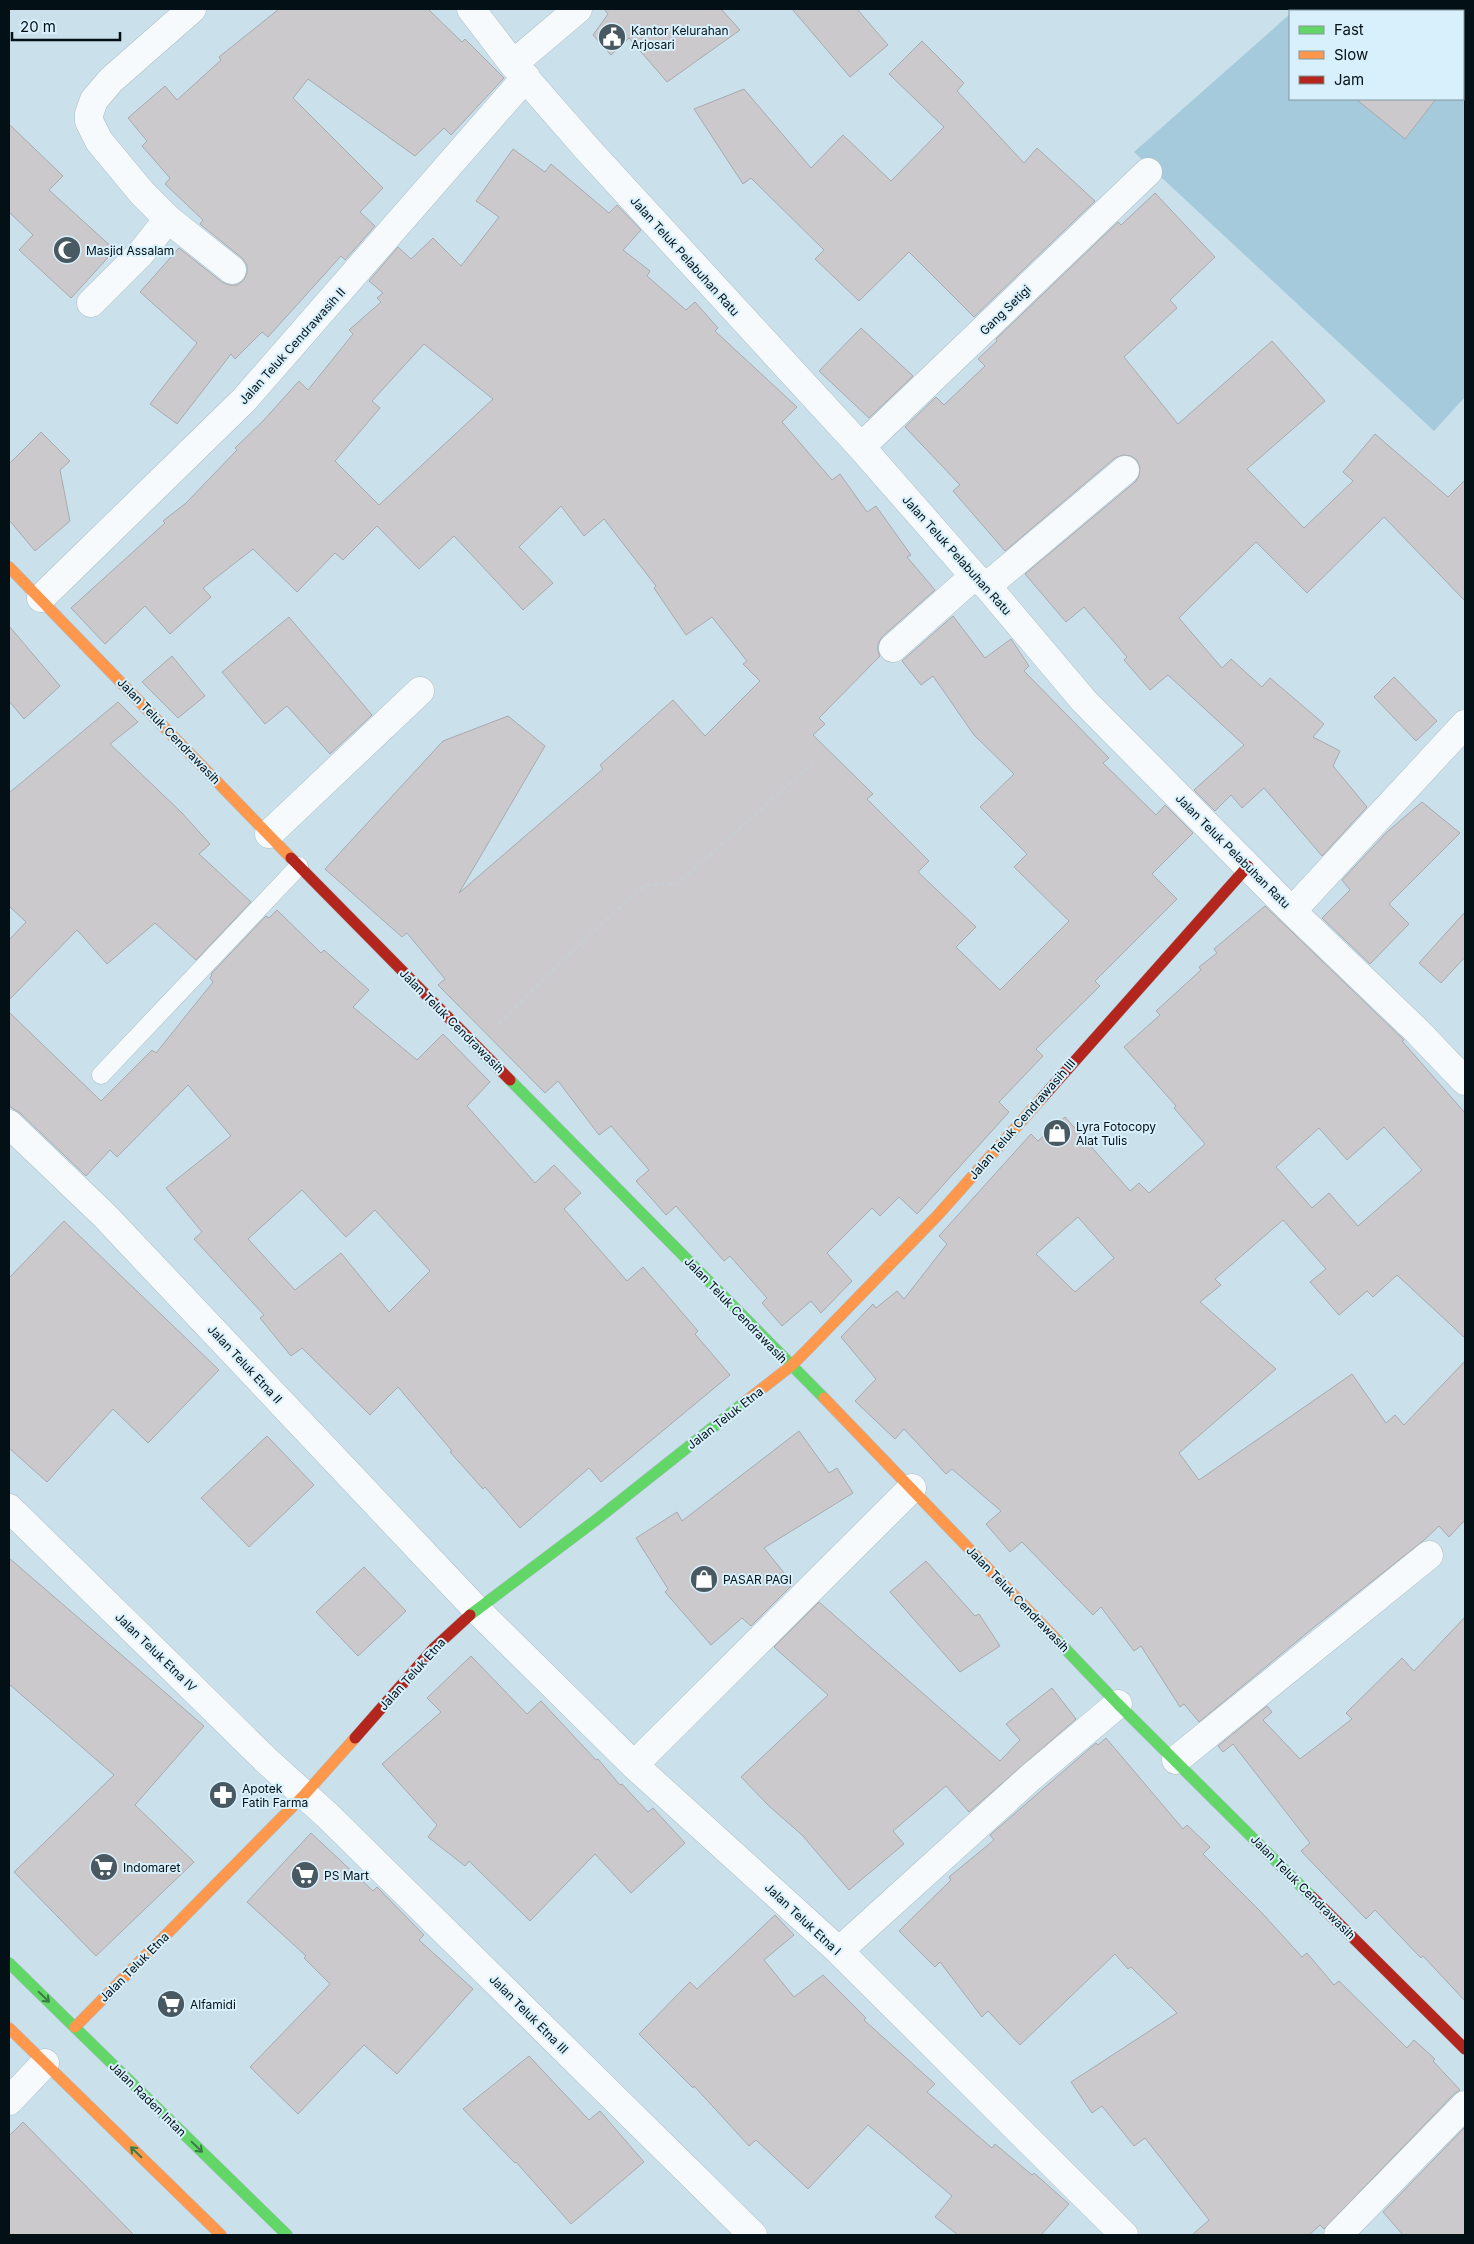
<svg xmlns="http://www.w3.org/2000/svg" width="1474" height="2244" font-family="Inter,sans-serif">
<style>
.green{fill:#a4cadc}
.building{fill:#ccc9cd;stroke:#a7aaae;fill-rule:evenodd}
.lines{fill:none;stroke-linecap:round;stroke-linejoin:round}
.lane-casing{stroke:#acbec6;stroke-width:19}
.street-casing{stroke:#acbec6;stroke-width:29}
.fast-casing{stroke:#acbec6;stroke-width:12}
.slow-casing{stroke:#acbec6;stroke-width:12}
.jam-casing{stroke:#acbec6;stroke-width:12}
.path{stroke:#c7cdd1;stroke-width:3;stroke-dasharray:5 2.5;stroke-linecap:butt}
.lane{stroke:#f7fafc;stroke-width:18}
.street{stroke:#f7fafc;stroke-width:28}
.fast{stroke:#63d668;stroke-width:11}
.slow{stroke:#ff974d;stroke-width:11}
.jam{stroke:#b3261e;stroke-width:11}
.oneway{stroke:#387d43}
.labels{text-anchor:middle;dominant-baseline:central;stroke-width:4;stroke-linejoin:round;paint-order:stroke}
.poi-label{font-size:12px;fill:#031016;stroke:#d8f0fb;text-anchor:start}
.street-label{font-size:12px;fill:#031016;stroke:#d8f0fb}
</style>
<rect width="100%" height="100%" fill="#cae1ec"/>
<!-- green -->
<path class="green" d="M1297 9H1465V397L1434 431 1134 152 1290 14V99H1463V11H1294Z"/>
<!-- building -->
<path class="building" d="M279 9H428L462 42 465 39 504 78 451 135 444 128 415 156 308 79 293 98 383 188 360 212 375 226 345 260 341 256 268 337 262 332 235 359 231 354 177 424 150 404 197 343 140 292 179 248 222 282 229 285H237L244 280 247 273V265L242 258 200 224 203 220 165 184 170 178 142 146 147 141 128 118 165 86 177 100 221 60 219 57Z
M604 9H721L740 30 667 82 629 38 611 55 593 35 608 14Z
M792 9H857L888 45 850 77Z
M922 41 964 83 957 91 1024 163 1037 148 1095 201 974 317 909 252 859 301 815 259 824 250 751 178 743 184 694 109 744 89 811 168 843 135 891 181 944 127 889 74Z
M1356 99H1436L1405 139Z
M9 124 63 176 49 190 115 250 71 298 19 250 33 235 9 212Z
M513 149 545 172 551 164 609 213 617 205 641 230 623 250 650 271 647 276 686 310 695 302 718 328 715 331 797 407 782 422 832 480 840 474 867 512 876 506 911 555 907 557 935 590 882 637 878 644V651L880 656 819 718 825 724 813 735 873 794 867 799 929 861 918 872 976 927 956 947 1000 990 1069 921 1014 867 1027 854 980 807 1014 774 974 735 933 676 921 685 902 661 953 616 985 658 1011 639 1029 666 1024 671 1109 758 1103 763 1156 815 1165 805 1193 833 1152 874 1177 899 1095 981 1100 986 1036 1049 1043 1056 999 1102 1009 1112 917 1214 899 1197 880 1216 872 1208 827 1253 852 1281 821 1313 811 1301 782 1326 762 1303 767 1298 730 1256 724 1261 676 1206 666 1215 636 1181 649 1170 611 1126 599 1135 558 1081 545 1093 438 985 445 979 407 933 402 937 325 869 443 741 508 716 545 746 459 893 603 769 600 765 673 700 705 736 760 681 743 664 747 661 712 617 686 635 654 588 656 586 604 519 584 536 561 506 519 547 553 583 523 610 454 536 419 569 377 526 343 560 335 553 297 592 253 549 203 588 211 597 170 634 145 606 105 644 71 608 165 523 163 521 186 503 237 450 235 448 263 421 299 381 308 390 353 334 349 330 381 302 377 298 383 293 369 281 398 247 411 259 433 238 461 266 499 217 476 201ZM424 344 493 399 379 505 335 461 380 408 372 401Z
M1155 193 1215 257 1170 300 1177 308 1124 357 1178 424 1272 341 1325 401 1247 469 1304 528 1353 481 1343 472 1375 434 1448 497 1465 480V601L1384 517 1307 593 1256 542 1179 618 1222 668 1231 659 1262 687 1270 678 1324 724 1313 737 1340 751 1333 766 1367 807 1322 856 1264 788 1242 808 1231 795 1215 811 1194 790 1244 745 1168 675 1150 690 1124 660 1127 657 1084 607 1066 622 1025 574 1135 482 1139 476 1140 468 1137 460 1131 456 1123 455 1115 458 1005 551 953 491 960 485 905 427 936 397 944 405 985 366 978 359 997 341 996 339 1118 222 1121 225Z
M861 328 913 376 869 418 819 371Z
M41 432 70 461 60 470 70 521 35 551 9 520V464Z
M289 617 372 715 330 754 287 706 265 724 222 672Z
M9 626 60 686 24 719 9 701Z
M172 656 205 696 178 718 142 682Z
M1394 677 1437 721 1416 741 1374 697Z
M118 702 138 722 110 744 182 813 210 844 199 854 251 902 196 960 155 923 107 964 77 930 9 1000V940L26 922 9 906V793Z
M1422 802 1460 833 1389 904 1409 924 1370 964 1322 918 1350 890 1342 880 1387 832Z
M1265 906 1404 1040 1402 1041 1465 1113V1338L1397 1275 1373 1297 1367 1291 1339 1315 1310 1282 1326 1269 1283 1220 1215 1279 1221 1285 1200 1302 1276 1369 1179 1453 1199 1480 1352 1374 1386 1423 1395 1415 1404 1425 1465 1361V1520L1449 1537 1439 1526 1423 1541 1313 1628 1199 1722 1184 1704 1180 1707 1141 1646 1134 1651 1101 1607 1093 1615 1022 1542 1010 1552 986 1524 1001 1511 952 1469 946 1474 904 1429 895 1439 855 1401 876 1379 841 1337 873 1304 876 1308 897 1291 904 1299 947 1244 939 1236 1031 1134 1038 1141 1065 1117 1130 1191 1139 1183 1149 1193 1205 1144 1174 1108 1176 1106 1124 1047 1160 1015 1156 1011 1201 970 1199 967 1217 953 1214 949ZM1384 1127 1422 1170 1358 1226 1329 1193 1312 1208 1276 1167 1319 1128 1347 1160ZM1078 1217 1114 1258 1075 1292 1036 1254Z
M277 910 321 953 324 950 369 990 353 1007 417 1060 443 1034 490 1082 467 1106 535 1183 554 1165 581 1193 564 1209 627 1281 643 1267 698 1331 695 1334 730 1375 601 1482 589 1468 520 1528 485 1487 483 1489 450 1452 452 1451 398 1387 370 1415 302 1348 291 1356 260 1318 264 1315 194 1239 202 1232 166 1188 231 1136 188 1085 117 1157 110 1150 86 1176 20 1113 9 1106V1012L101 1101 152 1050 156 1053 213 982 210 978 212 975 211 974 266 916 269 918ZM302 1190 346 1237 375 1210 430 1271 389 1312 341 1253 295 1290 248 1239Z
M1465 912V957L1441 983 1419 963Z
M64 1221 219 1370 148 1443 113 1409 47 1482 9 1448V1278Z
M799 1431 829 1473 837 1468 853 1493 764 1548 793 1584 751 1626 742 1618 711 1645 665 1592 668 1589 636 1538 677 1512 682 1521Z
M267 1436 314 1485 249 1547 201 1498Z
M9 1558 204 1726 135 1805 194 1862 96 1956 14 1872 114 1775 9 1684Z
M926 1561 975 1616 979 1614 1000 1646 960 1672 890 1592Z
M364 1567 406 1611 358 1656 316 1612Z
M819 1602 1000 1761 1020 1740 1006 1724 1052 1688 1076 1719 969 1812 946 1786 893 1831 904 1844 849 1890 802 1835 769 1806 741 1777 828 1695 774 1647Z
M1465 1617V2001L1423 1956 1421 1958 1375 1910 1366 1919 1301 1851 1310 1843 1233 1744 1223 1752 1218 1746 1267 1706 1272 1712 1263 1720 1300 1759 1352 1719 1346 1713 1402 1658 1414 1671Z
M471 1656 527 1714 541 1701 596 1760 598 1759 620 1785 622 1784 648 1812 653 1808 685 1843 631 1893 595 1854 530 1921 469 1861 465 1866 428 1837 437 1825 382 1764 441 1712 427 1698Z
M1106 1738 1183 1829 1187 1825 1210 1847 1203 1854 1262 1913 1302 1957 1307 1953 1334 1985 1339 1981 1407 2048 1414 2040 1435 2059 1433 2061 1460 2090 1454 2094 1324 2229 1320 2225 1309 2235H1192L1209 2220 1145 2138 1134 2146 1102 2106 1092 2113 1071 2082 1177 2013 1131 1967 1128 1969 1115 1954 1020 2045 988 2011 982 2017 940 1962 935 1967 899 1931 951 1880 949 1877 994 1840 990 1835 1096 1743 1098 1745Z
M311 1833 373 1891 377 1887 424 1935 419 1940 473 1989 397 2074 364 2045 298 2114 250 2067 330 1984 304 1958 306 1956 247 1902Z
M775 1915 794 1935 764 1960 794 1997 823 1975 866 2018 864 2020 935 2084 927 2092 992 2148 995 2144 1032 2175 1034 2173 1069 2204 1041 2235H958L935 2217 952 2196 868 2125 808 2189 756 2140 749 2146 694 2086 693 2088 639 2034 690 1982 697 1989Z
M529 2056 589 2120 600 2111 644 2162 571 2224 516 2162 515 2163 463 2109Z
M23 2122 134 2235H9V2136Z
M1465 2127V2235H1403L1383 2212Z"/>
<g class="lines">
<defs>
<path id="lane" d="M101 1075 299 866"/>
<path id="street" d="M192 9 111 80 94 100 89 114V121L99 141 142 193 168 219 232 270
M471 9 513 64 590 152 861 447 974 576 987 586 1084 701 1292 911 1417 1031 1465 1081
M513 64 578 9
M91 303 141 253 168 219
M861 447 1148 172
M987 586 1125 470
M41 598 244 400 526 77
M893 648 974 576
M269 834 420 691
M1292 911 1465 724
M9 1124 105 1216 476 1609 634 1765 839 1951 1124 2235
M9 1508 268 1762 327 1815 753 2235
M1176 1760 1429 1555
M634 1765 912 1488
M839 1951 1031 1777 1118 1704
M9 2101 45 2063
M1338 2235 1465 2105"/>
<path id="fast" d="M510 1080 824 1398
M470 1615 596 1520 746 1401
M1054 1637 1118 1704 1312 1897
M9 1963 287 2235"/>
<path id="slow" d="M9 567 291 858
M824 1398 1054 1637
M746 1401 791 1366 806 1351 937 1216 1042 1098
M75 2027 305 1794 355 1738
M9 2028 221 2235"/>
<path id="jam" d="M291 858 510 1080
M1042 1098 1248 866
M355 1738 434 1648 470 1615
M1312 1897 1465 2049"/>
</defs>
<!-- lane casing -->
<use href="#lane" class="lane-casing"/>
<!-- street casing -->
<use href="#street" class="street-casing"/>
<!-- fast casing -->
<use href="#fast" class="fast-casing"/>
<!-- slow casing -->
<use href="#slow" class="slow-casing"/>
<!-- jam casing -->
<use href="#jam" class="jam-casing"/>
<!-- path -->
<path class="path" d="M498 1024 601 924 645 885 677 884 812 764"/>
<!-- lane -->
<use href="#lane" class="lane"/>
<!-- street -->
<use href="#street" class="street"/>
<!-- fast -->
<use href="#fast" class="fast"/>
<!-- slow -->
<use href="#slow" class="slow"/>
<!-- jam -->
<use href="#jam" class="jam"/>
</g>
<!-- one-way arrows -->
<defs><path id="oneway-shaft" d="M-6 0H5M1.5-3L5.5 0L1.5 3" fill="none" stroke-width="1.6" stroke-linecap="round" stroke-linejoin="round" transform="scale(1.25)"/></defs>
<g class="oneway">
<use href="#oneway-shaft" transform="translate(44 1997) rotate(44)"/>
<use href="#oneway-shaft" transform="translate(197 2147) rotate(44)"/>
<use href="#oneway-shaft" transform="translate(136 2152) rotate(-136)"/>
</g>
<!-- icons -->
<defs>
<symbol id="civic-disc" viewBox="-11 -11 22 22"><circle r="9.5" fill="#495961" stroke="#d8f0fb"/><path d="M-.6-6.5H3V-4.5H.6V-3L4-1V1h2V6H-6V1h2V-1L-.6-3ZM-1.2 2.5V6h2.4V2.5Z" fill="#fff"/></symbol>
<symbol id="mosque-disc" viewBox="-11 -11 22 22"><circle r="9.5" fill="#495961" stroke="#d8f0fb"/><path d="M3.5-4.9A6 6 0 1 0 3.5 4.9A5 5 0 1 1 3.5-4.9Z" fill="#fff"/></symbol>
<symbol id="shop-disc" viewBox="-11 -11 22 22"><circle r="9.5" fill="#495961" stroke="#d8f0fb"/><path d="M-5-2.5h2.3a2.7 3.5 0 0 1 5.4 0H5L5.5 6h-11ZM-1.5-2.5h3a1.5 2.3 0 0 0-3 0Z" fill="#fff"/></symbol>
<symbol id="pharmacy-disc" viewBox="-11 -11 22 22"><circle r="9.5" fill="#495961" stroke="#d8f0fb"/><path d="M-2-6h4v4h4v4h-4v4h-4v-4h-4v-4h4Z" fill="#fff"/></symbol>
<symbol id="supermarket-disc" viewBox="-11 -11 22 22"><circle r="9.5" fill="#495961" stroke="#d8f0fb"/><path d="M-6-5.5h2.5l.6 2H6L4.5 2H-2.5L-4.4-4H-6ZM-1.5 3.2a1.3 1.3 0 1 0 .1 0ZM3 3.2a1.3 1.3 0 1 0 .1 0Z" fill="#fff"/></symbol>
</defs>
<g fill-rule="evenodd">
<use href="#civic-disc" x="596" y="21" width="32" height="32"/>
<use href="#mosque-disc" x="51" y="234" width="32" height="32"/>
<use href="#shop-disc" x="1041" y="1117" width="32" height="32"/>
<use href="#shop-disc" x="688" y="1563" width="32" height="32"/>
<use href="#pharmacy-disc" x="207" y="1779" width="32" height="32"/>
<use href="#supermarket-disc" x="88" y="1851" width="32" height="32"/>
<use href="#supermarket-disc" x="289" y="1859" width="32" height="32"/>
<use href="#supermarket-disc" x="155" y="1988" width="32" height="32"/>
</g>
<g class="labels">
<!-- poi labels -->
<g class="poi-label">
<text x="631" y="30">Kantor Kelurahan<tspan x="631" dy="14">Arjosari</tspan></text>
<text x="86" y="250">Masjid Assalam</text>
<text x="1076" y="1126">Lyra Fotocopy<tspan x="1076" dy="14">Alat Tulis</tspan></text>
<text x="723" y="1579">PASAR PAGI</text>
<text x="242" y="1788">Apotek<tspan x="242" dy="14">Fatih Farma</tspan></text>
<text x="123" y="1867">Indomaret</text>
<text x="324" y="1875">PS Mart</text>
<text x="190" y="2004">Alfamidi</text>
</g>
<!-- street labels -->
<g class="street-label">
<text transform="translate(685 256) rotate(48)">Jalan Teluk Pelabuhan Ratu</text>
<text transform="translate(1005 310) rotate(-44)">Gang Setigi</text>
<text transform="translate(292 346) rotate(-48)">Jalan Teluk Cendrawasih II</text>
<text transform="translate(957 555) rotate(48)">Jalan Teluk Pelabuhan Ratu</text>
<text transform="translate(169 731) rotate(46)">Jalan Teluk Cendrawasih</text>
<text transform="translate(1233 851) rotate(45)">Jalan Teluk Pelabuhan Ratu</text>
<text transform="translate(452 1021) rotate(45)">Jalan Teluk Cendrawasih</text>
<text transform="translate(1022 1119) rotate(-49)">Jalan Teluk Cendrawasih III</text>
<text transform="translate(736 1310) rotate(46)">Jalan Teluk Cendrawasih</text>
<text transform="translate(245 1364) rotate(47)">Jalan Teluk Etna II</text>
<text transform="translate(725 1418) rotate(-38)">Jalan Teluk Etna</text>
<text transform="translate(1018 1599) rotate(46)">Jalan Teluk Cendrawasih</text>
<text transform="translate(156 1652) rotate(44)">Jalan Teluk Etna IV</text>
<text transform="translate(412 1674) rotate(-48)">Jalan Teluk Etna</text>
<text transform="translate(1303 1887) rotate(45)">Jalan Teluk Cendrawasih</text>
<text transform="translate(803 1919) rotate(43)">Jalan Teluk Etna I</text>
<text transform="translate(134 1967) rotate(-45)">Jalan Teluk Etna</text>
<text transform="translate(529 2014) rotate(45)">Jalan Teluk Etna III</text>
<text transform="translate(148 2099) rotate(44)">Jalan Raden Intan</text>
</g>
</g>
<!-- border -->
<rect width="1474" height="2244" fill="none" stroke="#031016" stroke-width="20"/>
<!-- legend -->
<rect x="1289" y="10" width="175" height="90" fill="#d8f0fb" stroke="#83969f"/>
<rect x="1299" y="26" width="25" height="8" fill="#63d668" stroke="#83969f"/>
<text x="1334" y="35" font-size="15" fill="#031016">Fast</text>
<rect x="1299" y="51" width="25" height="8" fill="#ff974d" stroke="#83969f"/>
<text x="1334" y="60" font-size="15" fill="#031016">Slow</text>
<rect x="1299" y="76" width="25" height="8" fill="#b3261e" stroke="#83969f"/>
<text x="1334" y="85" font-size="15" fill="#031016">Jam</text>
<!-- scale -->
<path d="M12 32v8h108v-8" fill="none" stroke="#031016" stroke-width="2.5"/>
<text x="20" y="32" font-size="15" fill="#031016" stroke="#d8f0fb" stroke-width="4" paint-order="stroke">20 m</text>
</svg>
